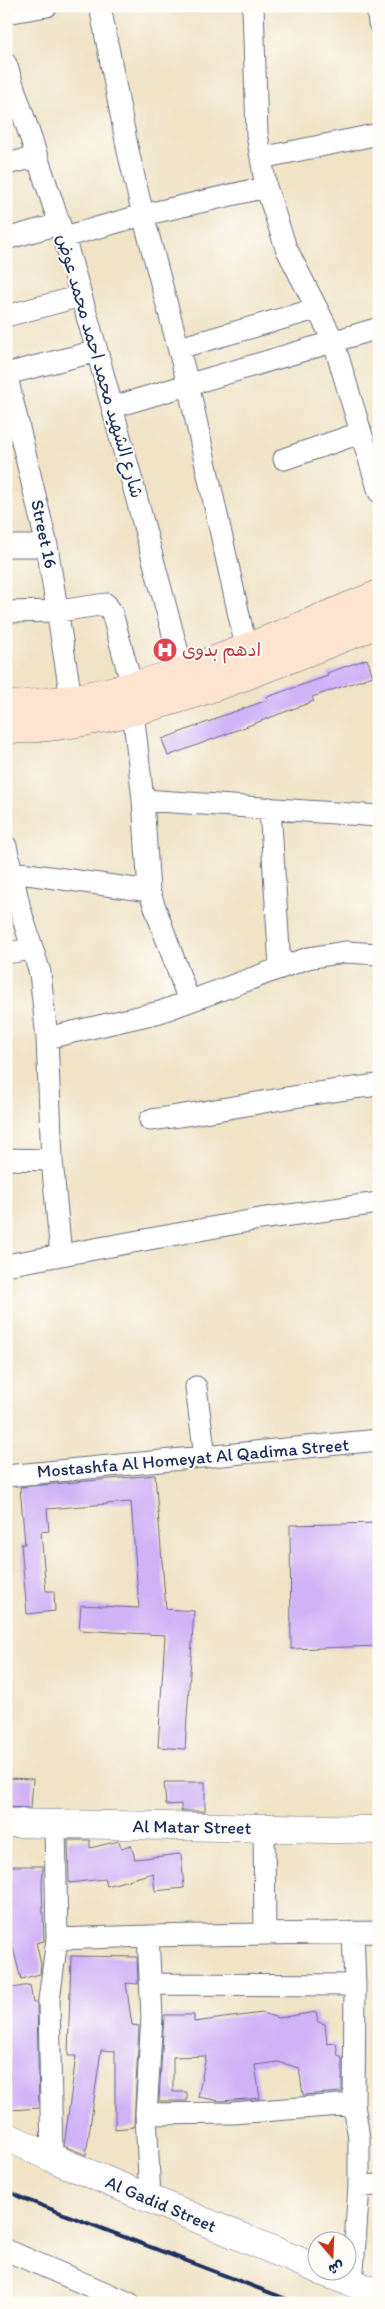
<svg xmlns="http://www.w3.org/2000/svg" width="385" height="2309" font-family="Itim,'Playpen Sans Arabic',sans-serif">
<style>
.building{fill:#d0b2f7}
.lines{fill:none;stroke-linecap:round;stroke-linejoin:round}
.minor-casing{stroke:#666e82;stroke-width:23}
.tertiary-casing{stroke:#666e82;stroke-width:29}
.secondary-casing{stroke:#666e82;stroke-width:29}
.minor{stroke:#fff;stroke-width:21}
.tertiary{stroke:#fff;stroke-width:28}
.secondary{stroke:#fde4d1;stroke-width:28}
.rail{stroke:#1b2f5e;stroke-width:4}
.labels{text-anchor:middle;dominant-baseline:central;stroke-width:4;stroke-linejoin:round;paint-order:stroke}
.street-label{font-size:18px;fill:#1b2f5e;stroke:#fdfcf7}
.health-label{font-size:18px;fill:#be3a42;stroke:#fdfcf7;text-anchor:start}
</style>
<rect width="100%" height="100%" fill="#fdfcf7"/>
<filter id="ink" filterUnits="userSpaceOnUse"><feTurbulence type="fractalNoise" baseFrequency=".02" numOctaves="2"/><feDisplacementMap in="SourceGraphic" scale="10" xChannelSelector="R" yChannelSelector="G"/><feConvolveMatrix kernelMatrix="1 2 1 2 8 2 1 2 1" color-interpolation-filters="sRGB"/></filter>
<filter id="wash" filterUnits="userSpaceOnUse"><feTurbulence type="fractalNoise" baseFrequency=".0096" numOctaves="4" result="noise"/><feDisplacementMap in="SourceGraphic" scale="20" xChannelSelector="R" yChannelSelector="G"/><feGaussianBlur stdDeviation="1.12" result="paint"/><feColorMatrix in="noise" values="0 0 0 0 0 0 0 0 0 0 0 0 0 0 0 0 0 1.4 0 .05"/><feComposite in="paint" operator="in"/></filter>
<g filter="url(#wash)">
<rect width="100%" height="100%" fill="#f0e3c6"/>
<g id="blocks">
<!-- building -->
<path class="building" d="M367 659 373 676 312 697 314 701 168 756 162 739 216 719V718L268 700 267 697 328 676 327 673Z
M155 1475 166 1609 194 1611 185 1749 158 1747 165 1635 79 1630 81 1605 139 1608 131 1502 47 1509 49 1531 41 1532 46 1591H54L55 1611 27 1614 21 1544H25L20 1487Z
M379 1523V1646L291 1649 290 1525Z
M6 1778 33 1779 31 1808 6 1807Z
M164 1782H205V1811H181V1804L166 1805Z
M68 1840H90V1848L119 1841 121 1848 131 1845 135 1859 181 1854 184 1888 155 1891 153 1873 107 1886 105 1879 69 1883Z
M6 1866H43L42 1886 44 1938V1941L36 1943 41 1964 40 1974 21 1979 11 1941 6 1942Z
M71 1956 137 1957 138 1984 126 1983 132 2025 139 2026 134 2127 115 2129V2051L101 2050 86 2155 64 2146 76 2056H68Z
M30 1985 33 2003H37L39 2108 11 2110 6 1989Z
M316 2012 318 2022 325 2024 327 2044 336 2043 338 2056 342 2058V2092L303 2095 299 2068 279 2062 255 2065 260 2098 221 2101 198 2097 206 2056 173 2057V2092H187V2101H159L164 2015H194V2022L262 2013 278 2018Z"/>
</g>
</g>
<g filter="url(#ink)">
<use href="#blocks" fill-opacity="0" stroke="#666e82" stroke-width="1"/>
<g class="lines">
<defs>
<path id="minor" d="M100 6 128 151 143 215 266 187
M253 6 257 134 261 158
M377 6 379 23
M6 13 47 6
M6 64 64 237 97 351 183 671
M379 134 261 158 266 187 286 248 333 340 379 492
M6 164 37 157
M64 237 143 215 188 384 246 647
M6 239 59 224
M6 316 81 296
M179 348 316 309
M6 373 47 546 71 698
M6 374 97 351
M113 407 379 328
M284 459 360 433
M6 546H47
M6 612 59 611 106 604 112 613 132 686
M133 711 143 800 149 891 189 1001
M143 800 379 816
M270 808 280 966
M6 846 20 909 40 973 47 1038 52 1160 61 1255
M13 872 149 891
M6 953 32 949
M47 1038 160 1012 308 958 345 952 379 954
M150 1120C227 1110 302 1093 379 1085
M6 1159 52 1160
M6 1265 260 1219 379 1203
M196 1387 205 1457
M6 1476 379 1440
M264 1828 265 1934
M57 1939 148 1936
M151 1984 355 1985
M146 2114 233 2113 354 2104
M52 2158 49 2000 57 1939 55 1824
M359 2186 379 2185
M150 2199 146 2114 152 2017 148 1936 379 1932
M6 2250 129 2303
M352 2284 359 2186V2139L354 2104 355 1985 353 1932"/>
<path id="tertiary" d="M6 1823 379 1830
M6 2136 52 2158 318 2269
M323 2272 379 2293"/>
<path id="secondary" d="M6 705C138 701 259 642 379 594
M6 730C137 727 259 670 379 624"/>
</defs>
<!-- minor casing -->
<use href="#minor" class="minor-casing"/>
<!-- tertiary casing -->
<use href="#tertiary" class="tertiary-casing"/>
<!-- secondary casing -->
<use href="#secondary" class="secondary-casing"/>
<!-- minor -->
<use href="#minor" class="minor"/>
<!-- tertiary -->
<use href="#tertiary" class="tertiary"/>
<!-- secondary -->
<use href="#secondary" class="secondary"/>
<!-- rail -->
<path class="rail" d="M6 2190 22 2198 297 2303"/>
</g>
</g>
<!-- icons -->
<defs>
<symbol id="hospital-disc" viewBox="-11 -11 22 22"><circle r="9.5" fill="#e0444e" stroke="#fdfcf7"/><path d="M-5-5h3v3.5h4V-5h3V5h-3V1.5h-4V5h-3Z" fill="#fff"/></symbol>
</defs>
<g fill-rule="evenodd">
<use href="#hospital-disc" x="151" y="636" width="28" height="28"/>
</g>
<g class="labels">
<!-- street labels -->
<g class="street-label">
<text transform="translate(100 366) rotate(74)">شارع الشهيد محمد احمد محمد عوض</text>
<text transform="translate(44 534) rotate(78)">Street 16</text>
<text transform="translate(193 1458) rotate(-5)">Mostashfa Al Homeyat Al Qadima Street</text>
<text transform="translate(192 1827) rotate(1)">Al Matar Street</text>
<text transform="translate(161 2204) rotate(23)">Al Gadid Street</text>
</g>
<!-- health labels -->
<g class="health-label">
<text x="182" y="650">ادهم بدوى</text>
</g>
</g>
<!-- margin -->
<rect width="385" height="2309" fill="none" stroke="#fdfcf7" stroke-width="25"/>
<!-- north arrow -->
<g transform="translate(332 2256) rotate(161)"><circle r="24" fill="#fdfcf7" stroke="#a3aaba"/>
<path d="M0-4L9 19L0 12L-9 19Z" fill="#c8321e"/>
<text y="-8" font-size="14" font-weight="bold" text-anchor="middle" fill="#1b2f5e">ش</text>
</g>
</svg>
